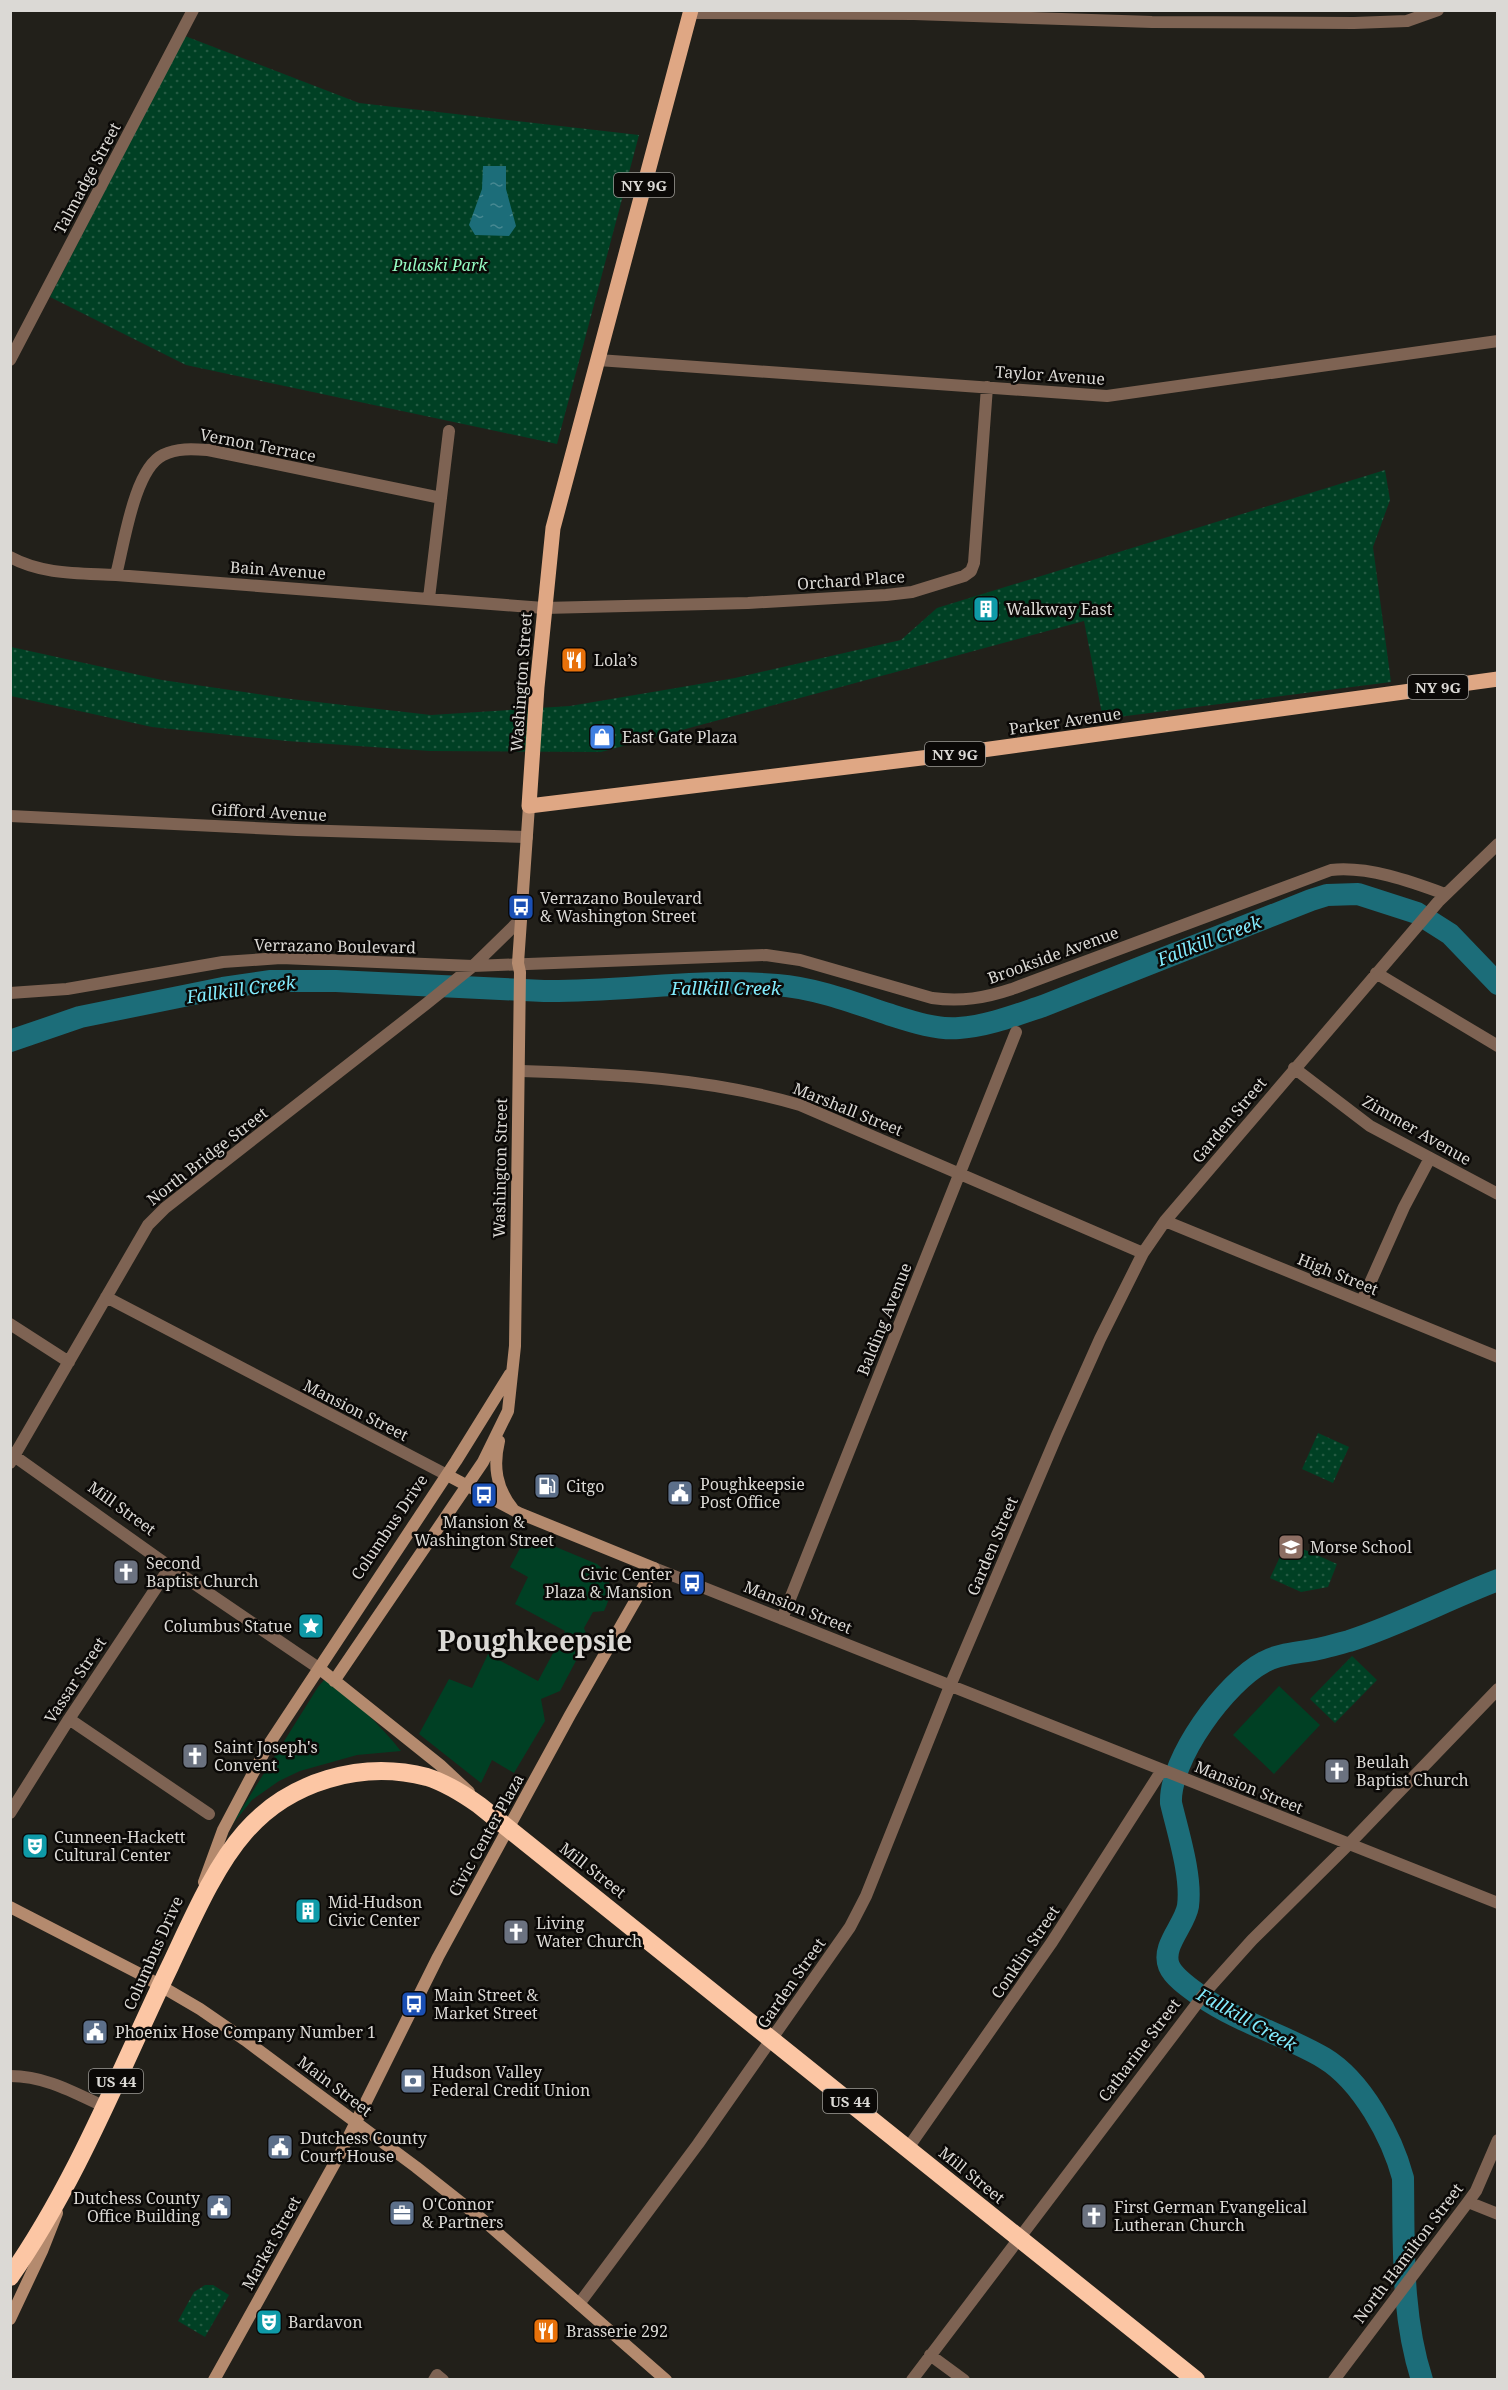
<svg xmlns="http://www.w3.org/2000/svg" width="1508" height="2390" font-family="'Noto Serif',serif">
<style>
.green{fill:#004024}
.park{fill:url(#park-dots)}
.water{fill:url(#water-ripples)}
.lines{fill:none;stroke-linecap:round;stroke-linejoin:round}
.river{stroke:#1c6d79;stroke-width:22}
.street{stroke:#7e6353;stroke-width:12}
.secondary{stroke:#b48a6e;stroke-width:12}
.primary{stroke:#dfa784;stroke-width:15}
.highway{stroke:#fcc6a4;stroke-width:18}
.labels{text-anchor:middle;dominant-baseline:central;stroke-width:5;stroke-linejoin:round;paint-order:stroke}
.shield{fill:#0b0907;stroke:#9d9b97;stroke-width:1.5}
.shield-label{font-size:15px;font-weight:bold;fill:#dbd9d5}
.street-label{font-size:16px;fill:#dbd9d5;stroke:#0b0907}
.park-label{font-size:16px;font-style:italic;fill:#95fbc2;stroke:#0b0907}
.poi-label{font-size:16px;fill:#dbd9d5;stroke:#0b0907;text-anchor:start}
.water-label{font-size:18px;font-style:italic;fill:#82ebfd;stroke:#0b0907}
.town-label{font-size:28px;font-weight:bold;fill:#dbd9d5;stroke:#0b0907}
</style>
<defs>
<pattern id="park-dots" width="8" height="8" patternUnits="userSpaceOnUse" patternTransform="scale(1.5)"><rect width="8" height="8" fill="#004024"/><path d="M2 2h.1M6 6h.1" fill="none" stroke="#255b43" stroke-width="1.8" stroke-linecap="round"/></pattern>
<pattern id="water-ripples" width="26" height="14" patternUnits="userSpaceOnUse" patternTransform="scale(1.5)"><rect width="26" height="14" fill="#1c6d79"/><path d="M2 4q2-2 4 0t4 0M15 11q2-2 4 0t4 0" fill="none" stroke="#478891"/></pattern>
</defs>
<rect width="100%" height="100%" fill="#22201a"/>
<!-- green -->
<path class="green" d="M527 1535 597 1564C613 1577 613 1593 604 1611L593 1612 584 1628 588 1638 560 1691 541 1699 545 1721 514 1773 492 1760 481 1783 419 1734 449 1679 472 1688 488 1654 538 1681 565 1631 515 1604 528 1577 510 1567Z
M324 1680C343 1686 389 1735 401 1751L357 1755 300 1771 279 1781 252 1800 231 1826 318 1687Z
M1279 1686 1320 1725 1274 1774 1233 1735Z"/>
<!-- park -->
<path class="park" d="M185 36 359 103 639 135 557 444 186 365 50 297Z
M1385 470 1390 500 1373 547 1391 682 1103 719 1084 621 601 752 430 751 287 741 152 727 11 696V647L162 680 291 699 431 715 570 706 735 678 901 640 937 608Z
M1318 1433 1349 1447 1333 1483 1302 1469Z
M1287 1542 1337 1564 1328 1587 1301 1592 1270 1578Z
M1352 1656 1377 1680 1335 1723 1310 1699Z
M205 2285H213L229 2295 205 2337 178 2321 194 2292Z"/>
<!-- water -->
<path class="water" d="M483 166H506V189L516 226 509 236 475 235 469 225 482 189Z"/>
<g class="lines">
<!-- river -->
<path class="river" d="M10 1041 80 1017 223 988 271 981H336L544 991C622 992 700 978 777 985 815 988 852 1002 888 1014 910 1021 936 1030 959 1028 988 1026 1016 1015 1043 1006L1311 900 1327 895 1358 894 1417 913 1450 934 1498 984
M1422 2380C1401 2315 1404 2246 1403 2178 1392 2137 1362 2081 1324 2058 1285 2035 1240 2023 1202 1997 1191 1989 1174 1978 1169 1966 1161 1946 1185 1925 1188 1906 1192 1876 1178 1833 1171 1803 1169 1759 1226 1682 1264 1662 1280 1653 1300 1653 1318 1649 1328 1647 1338 1644 1349 1641 1399 1625 1448 1599 1498 1580"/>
<!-- street -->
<path class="street" d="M690 13 914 14 1152 22 1354 23 1407 21 1438 10
M10 360 193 10
M598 360 1107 396 1498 341
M10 557C43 575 80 573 116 575L544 608 748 603 886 595 912 592 964 576 971 571 974 563 987 387
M116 575C124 545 134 469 163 455 178 448 192 449 208 450L441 498
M429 598 449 431
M10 816 297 830 527 837
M1376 973 1498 1046
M10 993 67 989 223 962 281 958 473 966 766 955 800 960 932 998C961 1002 985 998 1012 989L1331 870C1368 866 1410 881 1445 894
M1294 1068 1370 1126 1498 1194
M521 1071C616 1074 709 1078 800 1105L1143 1253
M1165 1221 1498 1357
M106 1297 447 1475
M1362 1301 1404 1207 1430 1158
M10 1324 69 1362
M10 1453 170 1567 320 1669
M10 1463 148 1225 165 1208 426 1004 473 966 520 920
M654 1568 1498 1903
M782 1619 1016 1032
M69 1719 209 1814
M10 1813 69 1719 170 1567
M10 2076C45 2076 73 2092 103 2106
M908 2148 1052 1942 1162 1770
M1468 2202 1498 2214
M579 2304 698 2144 850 1927 866 1896 950 1686 1057 1435 1100 1339 1143 1253 1165 1221 1438 902 1498 844
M930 2355 964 2380
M434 2380 437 2375 443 2380
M912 2380 1208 1989 1252 1940 1349 1844 1498 1689
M1334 2380 1468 2202 1476 2191 1498 2140"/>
<!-- secondary -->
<path class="secondary" d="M499 1441C493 1466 496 1488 513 1509
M320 1669 440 1765 469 1792
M334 1681 483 1462 508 1411 515 1346 520 972 518 963 529 806
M204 1882 223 1830 267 1747 456 1461 510 1374
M10 1907 142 1975 200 2009 245 2040 416 2167 483 2220 666 2380
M10 2319 42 2251 57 2213
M214 2380 342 2150 438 1957 570 1715 654 1568 519 1513 447 1475"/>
<!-- primary -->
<path class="primary" d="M691 10 553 528 537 687 529 806 946 755 1498 679"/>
<!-- highway -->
<path class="highway" d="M10 2277C77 2181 120 2070 170 1966 190 1924 214 1867 245 1832 289 1781 362 1760 427 1777 446 1783 462 1793 479 1805L1196 2380"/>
</g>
<!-- icons -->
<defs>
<symbol id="building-square" viewBox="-11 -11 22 22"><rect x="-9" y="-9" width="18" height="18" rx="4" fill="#0f9aa8" stroke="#0b0907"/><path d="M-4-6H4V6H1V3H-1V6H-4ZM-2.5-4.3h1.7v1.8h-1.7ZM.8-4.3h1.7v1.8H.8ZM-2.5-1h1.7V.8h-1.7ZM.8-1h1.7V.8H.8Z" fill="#fff"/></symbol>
<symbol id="restaurant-square" viewBox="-11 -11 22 22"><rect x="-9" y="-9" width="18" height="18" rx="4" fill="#e8710a" stroke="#0b0907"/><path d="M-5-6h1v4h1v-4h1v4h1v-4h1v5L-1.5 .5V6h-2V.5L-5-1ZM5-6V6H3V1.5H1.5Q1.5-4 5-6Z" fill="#fff"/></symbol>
<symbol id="shop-square" viewBox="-11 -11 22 22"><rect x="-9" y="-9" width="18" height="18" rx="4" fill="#3f7fe0" stroke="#0b0907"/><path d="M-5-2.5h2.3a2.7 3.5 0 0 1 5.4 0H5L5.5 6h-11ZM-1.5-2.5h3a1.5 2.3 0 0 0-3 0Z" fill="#fff"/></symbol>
<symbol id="bus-square" viewBox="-11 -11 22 22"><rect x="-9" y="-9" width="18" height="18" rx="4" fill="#1a4fb4" stroke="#0b0907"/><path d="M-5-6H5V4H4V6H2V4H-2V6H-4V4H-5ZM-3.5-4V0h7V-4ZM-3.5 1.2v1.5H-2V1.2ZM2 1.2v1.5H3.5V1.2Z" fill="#fff"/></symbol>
<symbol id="fuel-square" viewBox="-11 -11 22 22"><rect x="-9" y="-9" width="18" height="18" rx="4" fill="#5c6f8a" stroke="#0b0907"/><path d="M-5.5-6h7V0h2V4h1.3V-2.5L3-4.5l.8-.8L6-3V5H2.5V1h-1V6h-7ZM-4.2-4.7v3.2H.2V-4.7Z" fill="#fff"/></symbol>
<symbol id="civic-square" viewBox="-11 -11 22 22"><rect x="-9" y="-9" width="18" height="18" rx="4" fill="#5c6f8a" stroke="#0b0907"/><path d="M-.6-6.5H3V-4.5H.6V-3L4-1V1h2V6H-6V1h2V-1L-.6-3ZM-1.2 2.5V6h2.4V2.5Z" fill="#fff"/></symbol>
<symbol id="school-square" viewBox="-11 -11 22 22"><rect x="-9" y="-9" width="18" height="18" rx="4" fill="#8d6e63" stroke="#0b0907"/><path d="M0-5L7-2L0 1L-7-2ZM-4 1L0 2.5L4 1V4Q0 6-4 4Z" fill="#fff"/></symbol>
<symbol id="church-square" viewBox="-11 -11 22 22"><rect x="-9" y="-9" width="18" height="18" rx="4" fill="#6b7280" stroke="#0b0907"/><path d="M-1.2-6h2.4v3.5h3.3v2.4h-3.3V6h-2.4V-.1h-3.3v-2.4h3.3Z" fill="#fff"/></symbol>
<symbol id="sight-square" viewBox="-11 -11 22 22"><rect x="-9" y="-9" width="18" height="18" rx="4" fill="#0f9aa8" stroke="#0b0907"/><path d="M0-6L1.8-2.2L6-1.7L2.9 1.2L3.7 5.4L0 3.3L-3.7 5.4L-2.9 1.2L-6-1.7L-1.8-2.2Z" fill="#fff"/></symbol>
<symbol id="theatre-square" viewBox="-11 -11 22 22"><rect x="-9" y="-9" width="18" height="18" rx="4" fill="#0f9aa8" stroke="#0b0907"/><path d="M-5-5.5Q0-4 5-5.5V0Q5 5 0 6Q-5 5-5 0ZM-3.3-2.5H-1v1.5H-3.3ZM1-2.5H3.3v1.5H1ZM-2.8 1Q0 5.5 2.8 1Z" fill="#fff"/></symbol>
<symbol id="bank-square" viewBox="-11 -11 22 22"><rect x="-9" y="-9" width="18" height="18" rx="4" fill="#5c6f8a" stroke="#0b0907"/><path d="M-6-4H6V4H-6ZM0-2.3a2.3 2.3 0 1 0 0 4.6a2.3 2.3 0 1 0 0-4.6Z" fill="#fff"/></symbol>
<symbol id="office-square" viewBox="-11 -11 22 22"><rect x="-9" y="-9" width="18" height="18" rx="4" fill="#5c6f8a" stroke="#0b0907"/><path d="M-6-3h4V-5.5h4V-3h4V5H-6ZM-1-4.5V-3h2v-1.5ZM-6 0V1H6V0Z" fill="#fff"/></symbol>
</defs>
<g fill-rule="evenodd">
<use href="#building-square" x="971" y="594" width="30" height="30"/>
<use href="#restaurant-square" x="559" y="645" width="30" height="30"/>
<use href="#shop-square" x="587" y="722" width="30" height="30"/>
<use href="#bus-square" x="506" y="892" width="30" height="30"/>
<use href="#fuel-square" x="532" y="1471" width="30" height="30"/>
<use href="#civic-square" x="665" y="1478" width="30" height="30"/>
<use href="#bus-square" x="469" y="1480" width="30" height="30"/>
<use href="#school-square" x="1276" y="1532" width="30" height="30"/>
<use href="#church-square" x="111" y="1557" width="30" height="30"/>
<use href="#bus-square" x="677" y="1568" width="30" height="30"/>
<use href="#sight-square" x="296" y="1611" width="30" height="30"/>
<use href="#church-square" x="180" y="1741" width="30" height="30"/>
<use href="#church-square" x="1322" y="1756" width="30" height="30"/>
<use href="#theatre-square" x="20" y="1831" width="30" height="30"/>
<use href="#building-square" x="293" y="1896" width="30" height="30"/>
<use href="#church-square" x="501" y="1917" width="30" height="30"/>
<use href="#bus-square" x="399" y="1989" width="30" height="30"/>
<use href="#civic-square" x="80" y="2017" width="30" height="30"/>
<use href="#bank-square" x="398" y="2066" width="30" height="30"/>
<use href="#civic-square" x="265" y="2132" width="30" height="30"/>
<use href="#civic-square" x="204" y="2192" width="30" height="30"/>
<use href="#office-square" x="387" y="2198" width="30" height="30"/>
<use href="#church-square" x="1079" y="2201" width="30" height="30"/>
<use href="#theatre-square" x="254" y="2307" width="30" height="30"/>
<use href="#restaurant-square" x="531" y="2316" width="30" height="30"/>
</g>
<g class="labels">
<!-- shield labels -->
<g class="shield">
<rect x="614" y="173" width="60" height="24" rx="4.5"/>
<rect x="1408" y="675" width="60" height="24" rx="4.5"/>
<rect x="925" y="742" width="60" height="24" rx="4.5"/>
<rect x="89" y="2069" width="54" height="24" rx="4.5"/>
<rect x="823" y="2089" width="54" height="24" rx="4.5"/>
</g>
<g class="shield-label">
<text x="644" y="185">NY 9G</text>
<text x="1438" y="687">NY 9G</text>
<text x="955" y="754">NY 9G</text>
<text x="116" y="2081">US 44</text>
<text x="850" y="2101">US 44</text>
</g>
<!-- street labels -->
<g class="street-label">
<text transform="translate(87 178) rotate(-62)">Talmadge Street</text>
<text transform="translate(1050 375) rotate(4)">Taylor Avenue</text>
<text transform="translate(258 445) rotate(11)">Vernon Terrace</text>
<text transform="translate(278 570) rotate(4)">Bain Avenue</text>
<text transform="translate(851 580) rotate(-4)">Orchard Place</text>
<text transform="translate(521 682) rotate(-86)">Washington Street</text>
<text transform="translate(1065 721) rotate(-8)">Parker Avenue</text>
<text transform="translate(269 812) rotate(3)">Gifford Avenue</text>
<text transform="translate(335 946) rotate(1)">Verrazano Boulevard</text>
<text transform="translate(1053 955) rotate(-20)">Brookside Avenue</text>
<text transform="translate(848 1109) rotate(22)">Marshall Street</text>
<text transform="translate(1229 1120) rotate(-50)">Garden Street</text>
<text transform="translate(1417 1130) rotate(30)">Zimmer Avenue</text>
<text transform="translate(207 1156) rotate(-38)">North Bridge Street</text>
<text transform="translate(500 1168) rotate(-89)">Washington Street</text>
<text transform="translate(1338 1274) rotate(22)">High Street</text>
<text transform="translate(884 1319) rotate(-68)">Balding Avenue</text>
<text transform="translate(356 1410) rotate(27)">Mansion Street</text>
<text transform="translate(122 1508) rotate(36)">Mill Street</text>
<text transform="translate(389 1527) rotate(-56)">Columbus Drive</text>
<text transform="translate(992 1546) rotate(-67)">Garden Street</text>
<text transform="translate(798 1607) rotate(22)">Mansion Street</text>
<text transform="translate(75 1680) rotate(-57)">Vassar Street</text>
<text transform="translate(1249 1787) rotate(22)">Mansion Street</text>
<text transform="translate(486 1835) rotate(-61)">Civic Center Plaza</text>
<text transform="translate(593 1870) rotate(38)">Mill Street</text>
<text transform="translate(1025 1952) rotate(-56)">Conklin Street</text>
<text transform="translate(153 1953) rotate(-66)">Columbus Drive</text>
<text transform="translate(791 1983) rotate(-55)">Garden Street</text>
<text transform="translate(1139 2050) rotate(-53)">Catharine Street</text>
<text transform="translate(335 2086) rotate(37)">Main Street</text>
<text transform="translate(972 2175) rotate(39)">Mill Street</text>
<text transform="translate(271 2243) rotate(-61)">Market Street</text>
<text transform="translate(1408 2253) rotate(-53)">North Hamilton Street</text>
</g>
<!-- park labels -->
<g class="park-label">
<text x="440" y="265">Pulaski Park</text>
</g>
<!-- poi labels -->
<g class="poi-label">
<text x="1006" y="609">Walkway East</text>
<text x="594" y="660">Lola’s</text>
<text x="622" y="737">East Gate Plaza</text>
<text x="540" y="898">Verrazano Boulevard<tspan x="540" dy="18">&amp; Washington Street</tspan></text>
<text x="700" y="1484">Poughkeepsie<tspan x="700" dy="18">Post Office</tspan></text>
<text x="566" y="1486">Citgo</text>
<text x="484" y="1522" text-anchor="middle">Mansion &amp;<tspan x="484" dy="18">Washington Street</tspan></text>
<text x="1310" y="1547">Morse School</text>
<text x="146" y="1563">Second<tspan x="146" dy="18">Baptist Church</tspan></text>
<text x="672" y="1574" text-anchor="end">Civic Center<tspan x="672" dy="18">Plaza &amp; Mansion</tspan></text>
<text x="292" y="1626" text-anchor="end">Columbus Statue</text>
<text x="214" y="1747">Saint Joseph's<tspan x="214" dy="18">Convent</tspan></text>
<text x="1356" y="1762">Beulah<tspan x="1356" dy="18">Baptist Church</tspan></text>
<text x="54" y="1837">Cunneen-Hackett<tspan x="54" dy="18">Cultural Center</tspan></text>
<text x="328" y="1902">Mid-Hudson<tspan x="328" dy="18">Civic Center</tspan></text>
<text x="536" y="1923">Living<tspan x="536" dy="18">Water Church</tspan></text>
<text x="434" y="1995">Main Street &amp;<tspan x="434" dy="18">Market Street</tspan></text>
<text x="115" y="2032">Phoenix Hose Company Number 1</text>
<text x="432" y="2072">Hudson Valley<tspan x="432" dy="18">Federal Credit Union</tspan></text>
<text x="300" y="2138">Dutchess County<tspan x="300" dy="18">Court House</tspan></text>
<text x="200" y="2198" text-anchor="end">Dutchess County<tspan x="200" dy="18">Office Building</tspan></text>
<text x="422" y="2204">O'Connor<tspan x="422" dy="18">&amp; Partners</tspan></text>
<text x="1114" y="2207">First German Evangelical<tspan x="1114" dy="18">Lutheran Church</tspan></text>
<text x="288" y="2322">Bardavon</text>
<text x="566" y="2331">Brasserie 292</text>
</g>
<!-- water labels -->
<g class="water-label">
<text transform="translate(1209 940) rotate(-21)">Fallkill Creek</text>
<text x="726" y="988">Fallkill Creek</text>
<text transform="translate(241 989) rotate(-8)">Fallkill Creek</text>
<text transform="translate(1247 2019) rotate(29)">Fallkill Creek</text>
</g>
<!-- town labels -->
<g class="town-label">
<text x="535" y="1640">Poughkeepsie</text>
</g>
</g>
<!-- border -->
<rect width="1508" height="2390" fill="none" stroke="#dbd9d5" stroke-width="24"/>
</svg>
